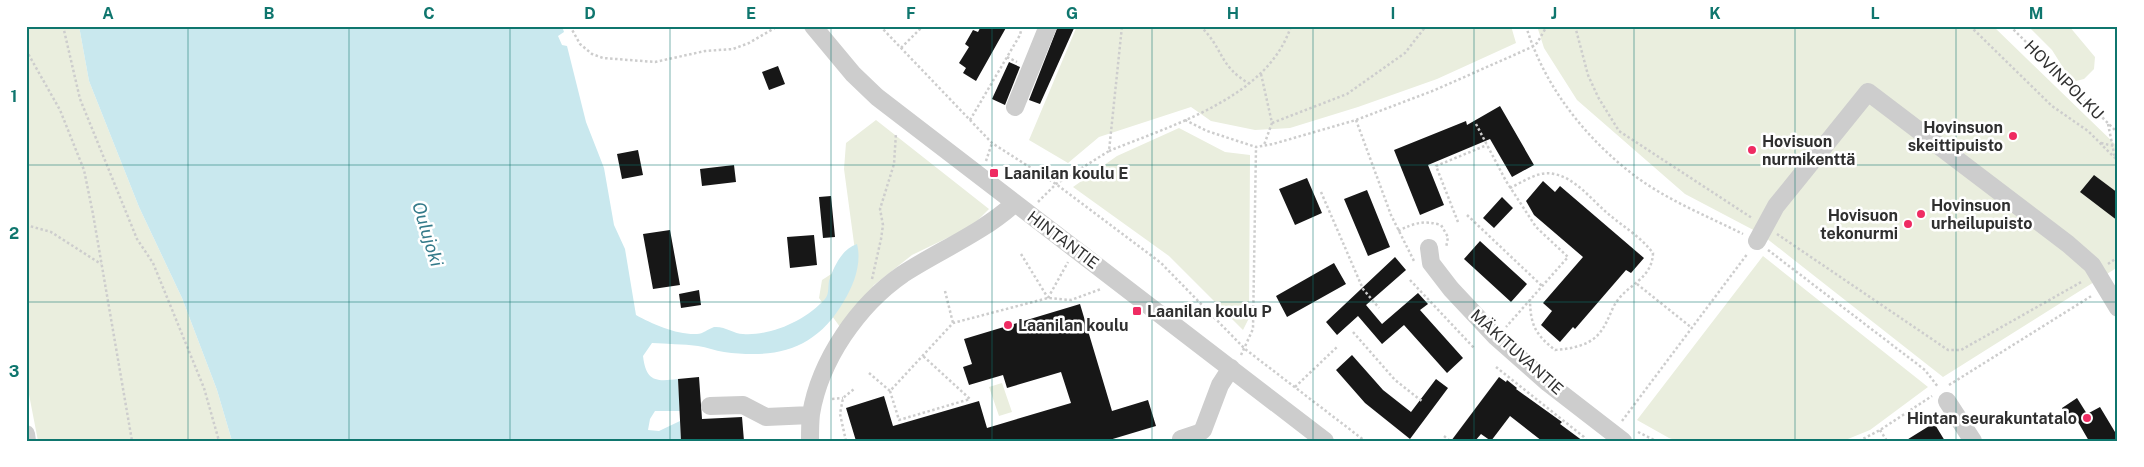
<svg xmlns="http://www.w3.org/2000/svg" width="2144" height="467" font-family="'Public Sans',sans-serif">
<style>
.green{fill:#eaeede}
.water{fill:#c9e8ee}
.building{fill:#171717}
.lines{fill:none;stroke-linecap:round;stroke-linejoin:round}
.path{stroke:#cdcdcd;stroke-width:2.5;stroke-dasharray:2.5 2.5;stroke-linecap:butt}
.minor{stroke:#cdcdcd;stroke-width:18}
.grid{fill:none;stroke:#0f766e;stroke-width:1;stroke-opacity:0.55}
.poi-dot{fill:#ef2b62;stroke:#fff;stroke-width:2}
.labels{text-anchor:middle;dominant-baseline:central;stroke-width:5;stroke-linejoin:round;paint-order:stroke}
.street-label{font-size:16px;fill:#303030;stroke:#fff}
.poi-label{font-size:16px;font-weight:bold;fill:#303030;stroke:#fff;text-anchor:start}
.water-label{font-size:18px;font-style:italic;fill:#357b8a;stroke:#fff}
.neatline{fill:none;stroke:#0f766e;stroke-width:2}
.grid-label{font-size:16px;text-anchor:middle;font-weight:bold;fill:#0f766e}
</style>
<rect width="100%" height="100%" fill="#fff"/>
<!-- green -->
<path class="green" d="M26 26H79L89 81 139 207 182 298 217 390 232 441H38L26 379Z
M1077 26H1511L1516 43 1437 79 1358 107 1290 128 1255 130 1211 121 1191 107 1099 137 1068 163 1029 140Z
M1537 26H1993L2118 147V267L1943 377 1761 234 1685 194 1577 100 1544 48Z
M2028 26H2069L2095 57 2094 69 2084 79 2076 81 2064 69 2052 50Z
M876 120 989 209 972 226 912 255 874 285 840 327 819 298 822 280 856 258 844 169 846 143Z
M1179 128 1225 152 1250 155 1249 318 1243 330 1169 256 1073 187 1117 156Z
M1763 256 1928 387 1870 430 1843 441H1678L1669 438 1637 420Z
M1002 383 1012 412 999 416 989 387Z"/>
<!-- water -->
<path class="water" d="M79 26H562L564 32 558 36 562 45 567 46 586 122 604 168 614 225 625 249 636 315C652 324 677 335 697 334 703 334 708 329 714 327 725 326 734 334 743 334 772 336 806 320 825 299 829 295 828 287 829 281 834 266 842 249 857 244 862 263 854 285 844 301 816 350 776 359 724 352 715 351 707 347 698 346 683 344 667 344 652 343L643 356C646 381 655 382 678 379L680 411H655L650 419 648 430 659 431 680 421 681 441H232L217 390 182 298 139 207 89 81Z"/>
<!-- building -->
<path class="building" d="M981 26H1007L976 81 963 73 966 68 959 63 969 47 965 44 973 30 978 32Z
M1058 26H1075L1040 104 1029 100Z
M1009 62 1020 67 1005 105 992 99Z
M778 66 785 84 769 90 762 72Z
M1500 106 1534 165 1512 177 1490 139 1428 165 1444 205 1420 215 1394 150 1466 121 1467 125Z
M638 150 643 175 622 179 617 154Z
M734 165 736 182 702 186 700 169Z
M2094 175 2118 193V221L2080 192Z
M1307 178 1322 213 1295 225 1279 189Z
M1543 181 1555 192 1560 186 1644 258 1631 273 1626 270 1575 329 1573 327 1560 342 1541 325 1552 311 1543 303 1583 257 1534 215 1526 201Z
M1367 190 1390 247 1368 256 1344 199Z
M831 196 835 237 823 238 819 197Z
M1502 197 1513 208 1494 228 1483 218Z
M670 230 680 285 653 289 643 234Z
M814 235 817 265 790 268 787 237Z
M1480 241 1527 284 1511 302 1464 259Z
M1395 257 1406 270 1366 305 1382 324 1418 293 1428 304 1420 310 1463 358 1447 373 1404 325 1382 344 1358 316 1337 335 1326 322Z
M1334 263 1346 284 1287 317 1276 296Z
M699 290 701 305 681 308 679 294Z
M1080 304 1112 411 1148 400 1156 426 1106 441H856L846 408 884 396 893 426 979 401 987 428 1071 403 1061 372 1007 388 1003 375 969 385 963 367 972 364 964 339Z
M1352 355 1383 390 1411 412 1436 379 1448 388 1410 439 1365 403 1336 370Z
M699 377 702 419 742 417 744 441H681L678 379Z
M1499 377 1506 382 1507 380 1517 388 1516 389 1562 422 1560 424 1583 441H1542L1510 416 1491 441 1481 434 1475 441H1451Z
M2077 398 2087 414 2100 407 2118 437V441H2089L2078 422 2072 426 2062 408Z
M1934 423 1945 441H1905Z"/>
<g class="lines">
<!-- path -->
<path class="path" d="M63 26 80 99 137 239 153 263 204 388 219 441
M570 26 580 44 592 54 603 58 655 62 705 51 733 49 749 43 778 26
M880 26 992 143 1056 184 1161 263 1245 349 1365 441
M1200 26C1224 48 1218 66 1250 84
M1526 26C1544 86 1585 138 1635 176 1667 200 1707 216 1743 234
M1575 26 1588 75 1598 97 1619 131 1752 218
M1970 26 2052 106 2088 131 2118 161
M2010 26 2118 133
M901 48 923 26
M26 50 60 110 84 170 93 214 132 441
M1007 57 1017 62
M1261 74 1272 123 1264 145
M970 120 1020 35 1022 26
M1185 120 1207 131 1256 147 1273 144 1356 120 1435 90 1532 47 1537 43 1547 26
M1356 120 1391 215 1414 261
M1272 123 1347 94 1405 53 1426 26
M1476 124 1506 181 1536 227 1568 257 1506 327
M2108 124 2115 158
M2101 143 2118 147
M1109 151C1172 125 1268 98 1291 26
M986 161 992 143
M1510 188C1523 182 1539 170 1554 174 1575 178 1590 198 1606 212 1622 226 1640 236 1653 253 1652 280 1627 284 1615 304 1608 317 1605 331 1592 340 1581 347 1568 349 1555 350 1536 335 1530 325 1530 299
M1321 192 1363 289 1379 308
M1038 202 1056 184 1109 151 1122 26
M1467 215 1542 286
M1458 222 1436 166 1487 145
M26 225 51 232 101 264
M1398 231C1414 223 1424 220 1441 225L1448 237 1446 248
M1777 234 1948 350H1961L2083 281
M1768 250 1925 370 1938 387
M1021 254 1048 298
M2108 264 2118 257
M872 279 881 239 883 225 880 209 894 164 896 133
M1410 280 1475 349
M1637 284 1692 328
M945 291 953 323
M1048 298 1068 262
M1353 332 1395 380 1423 402
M1241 355 1253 329 1256 147
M1496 367 1584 437 1586 441
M869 373 890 391 953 323 1048 298 1071 300 1101 289
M1949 385 2093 295
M1295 387 1337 347
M890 391 899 420 970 399 922 355
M832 399 843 398
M1622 421 1748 253
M1880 430 1887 441
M1638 432 1656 441
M1444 436 1450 441
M846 441 840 414 843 398 854 389
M1859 441 1880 430 1932 396"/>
<!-- minor -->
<path class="minor" d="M813 26 853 74 877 97 1325 441
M1015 107 1048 26
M1757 241 1776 206 1868 92 2068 244 2092 265 2118 308
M1429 248 1431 263 1451 289 1496 337 1548 383 1623 441
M1947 401 1973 441
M710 406 743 405 766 417 811 415
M26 434 27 441
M1181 439 1199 433 1203 430 1220 385 1231 368
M810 441C810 432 810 423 811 414 820 360 858 305 903 274 940 250 982 233 1015 203"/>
</g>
<!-- grid -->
<path class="grid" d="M188 26V441M349 26V441M510 26V441M670 26V441M831 26V441M992 26V441M1152 26V441M1313 26V441M1474 26V441M1634 26V441M1795 26V441M1956 26V441M26 165H2118M26 302H2118"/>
<!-- markers -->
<g class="poi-dot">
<circle cx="2013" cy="136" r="5"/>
<circle cx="1752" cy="150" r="5"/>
<rect x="989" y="168" width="10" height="10" rx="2.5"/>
<circle cx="1921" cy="214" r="5"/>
<circle cx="1908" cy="224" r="5"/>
<rect x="1132" y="306" width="10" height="10" rx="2.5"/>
<circle cx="1008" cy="325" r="5"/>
<circle cx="2087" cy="418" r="5"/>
</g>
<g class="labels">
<!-- street labels -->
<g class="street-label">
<text transform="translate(2064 80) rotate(45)">HOVINPOLKU</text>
<text transform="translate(1063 240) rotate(37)">HINTANTIE</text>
<text transform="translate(1517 352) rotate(42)">MÄKITUVANTIE</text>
</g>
<!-- poi labels -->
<g class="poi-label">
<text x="2003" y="127" text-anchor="end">Hovinsuon<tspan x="2003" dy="18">skeittipuisto</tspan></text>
<text x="1762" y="141">Hovisuon<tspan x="1762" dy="18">nurmikenttä</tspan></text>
<text x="1004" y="173">Laanilan koulu E</text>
<text x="1931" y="205">Hovinsuon<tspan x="1931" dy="18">urheilupuisto</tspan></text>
<text x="1898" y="215" text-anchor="end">Hovisuon<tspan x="1898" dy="18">tekonurmi</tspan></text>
<text x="1147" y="311">Laanilan koulu P</text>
<text x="1018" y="325">Laanilan koulu</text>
<text x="2077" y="418" text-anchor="end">Hintan seurakuntatalo</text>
</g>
<!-- water labels -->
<g class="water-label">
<text transform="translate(428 234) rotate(73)">Oulujoki</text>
</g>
</g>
<!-- border -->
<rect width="2144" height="467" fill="none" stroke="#ffffff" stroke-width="55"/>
<rect x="28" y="28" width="2088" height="412" class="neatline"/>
<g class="grid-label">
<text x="108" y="19">A</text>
<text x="269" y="19">B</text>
<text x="429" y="19">C</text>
<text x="590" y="19">D</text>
<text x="751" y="19">E</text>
<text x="911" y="19">F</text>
<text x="1072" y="19">G</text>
<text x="1233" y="19">H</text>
<text x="1393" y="19">I</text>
<text x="1554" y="19">J</text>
<text x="1715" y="19">K</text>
<text x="1875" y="19">L</text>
<text x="2036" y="19">M</text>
<text x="14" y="102">1</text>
<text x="14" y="239">2</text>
<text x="14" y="377">3</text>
</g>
</svg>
